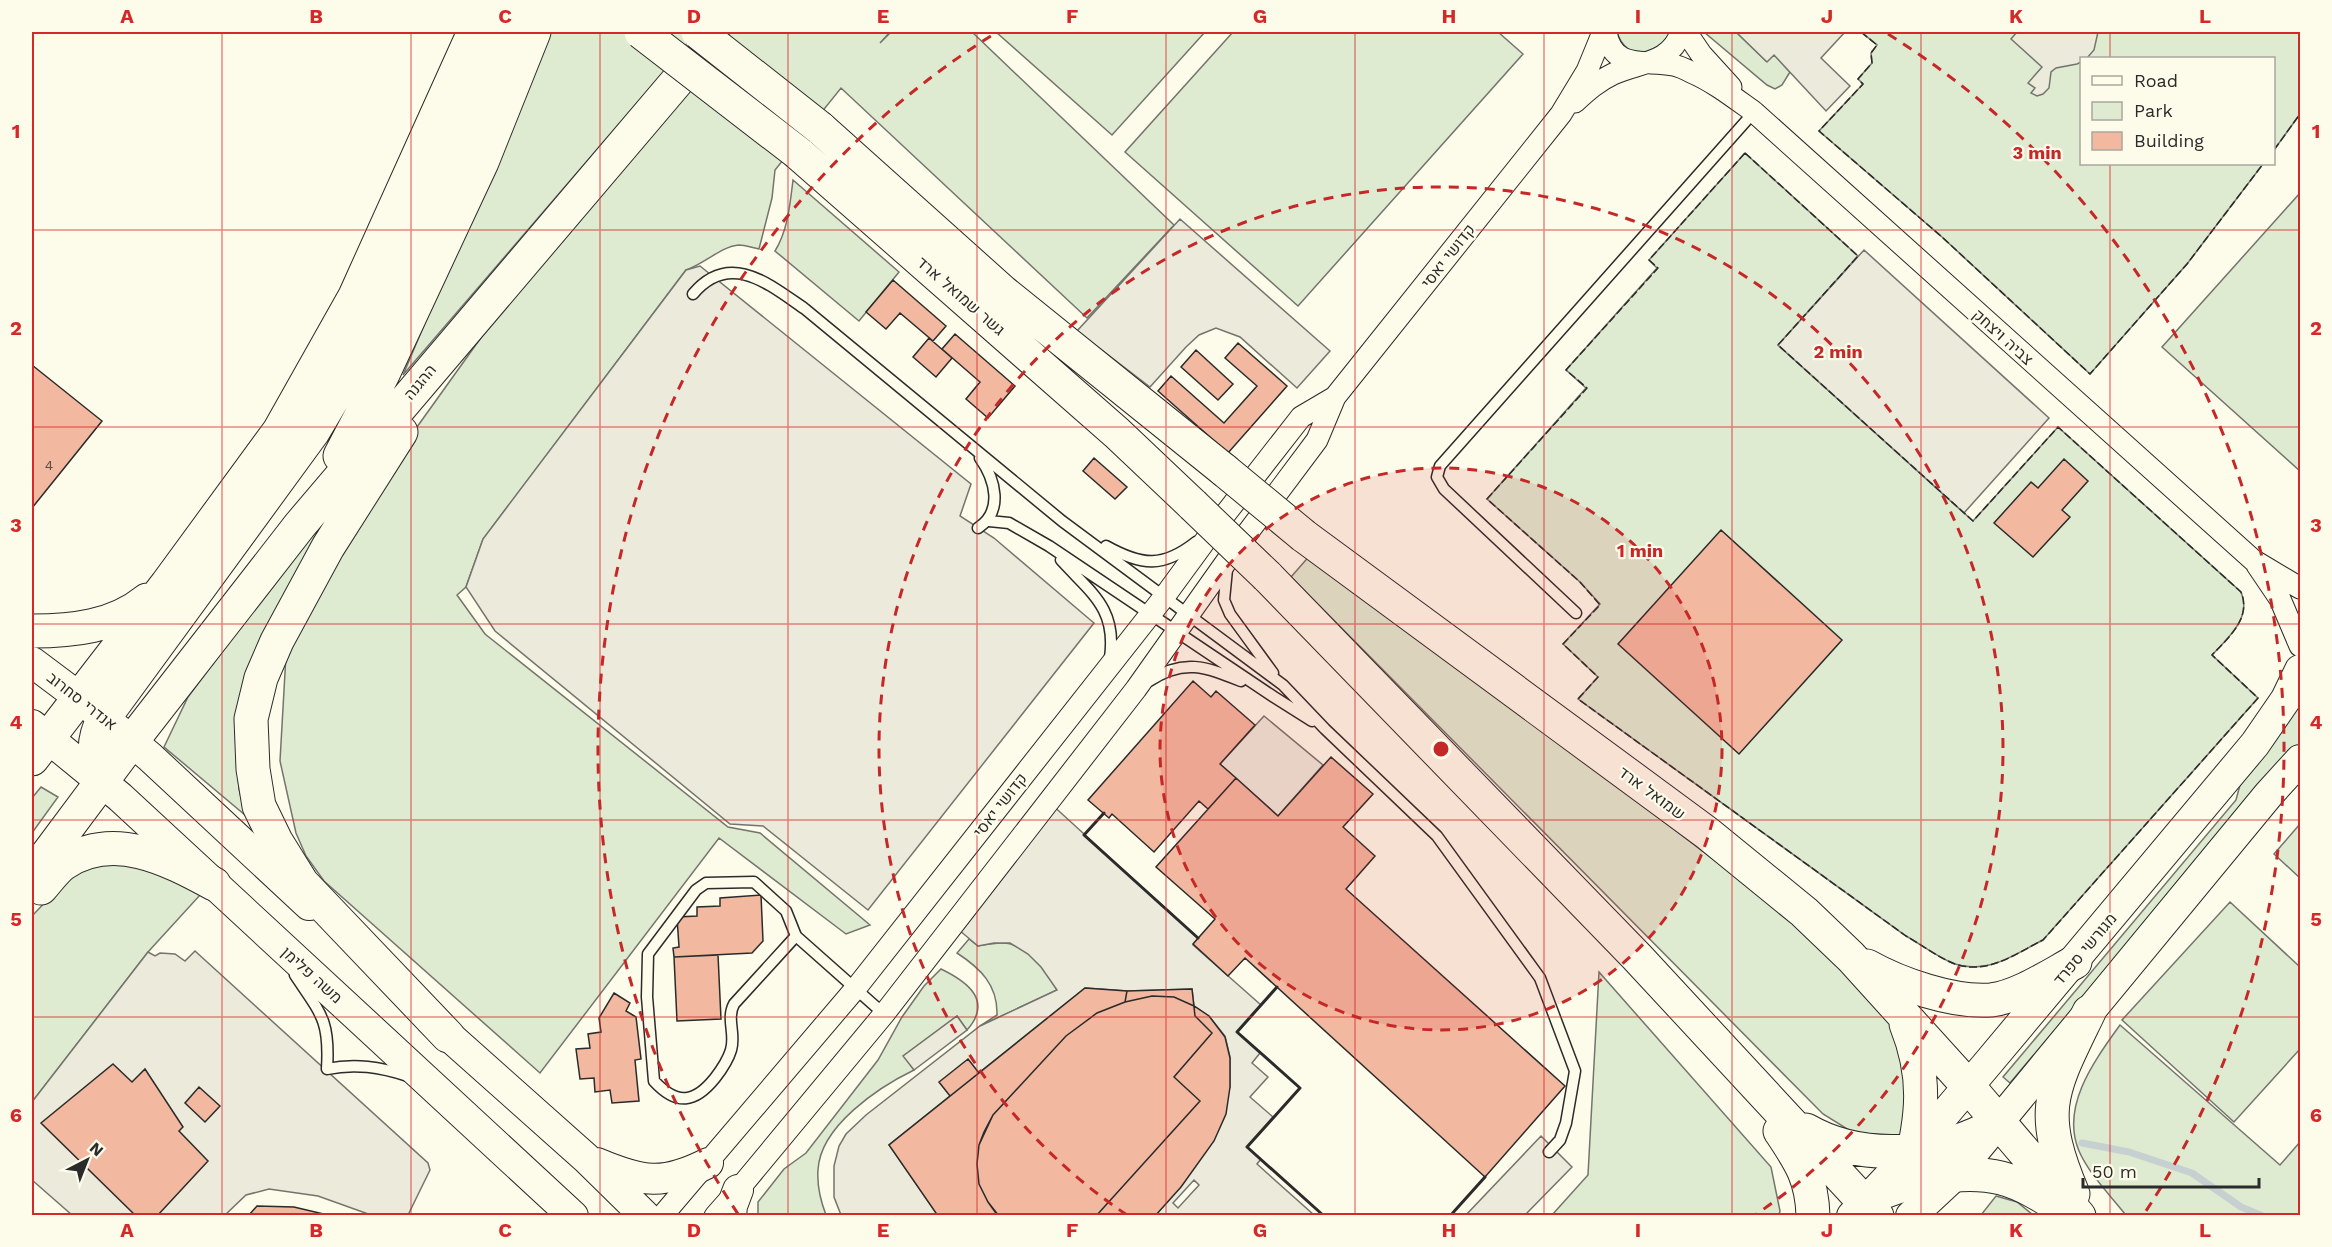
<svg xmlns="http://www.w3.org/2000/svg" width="2332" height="1247" font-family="'Work Sans',Heebo,sans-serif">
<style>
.green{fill:#deebd1;stroke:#74746e;stroke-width:1.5}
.parking{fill:#eceadb;stroke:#74746e;stroke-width:1.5;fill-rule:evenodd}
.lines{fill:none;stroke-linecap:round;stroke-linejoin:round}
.stream{stroke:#c7d0d0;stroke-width:7}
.building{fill:#f2b8a0;stroke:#2b2b2b;stroke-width:1.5}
.lane-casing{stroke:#2b2b2b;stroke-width:13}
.street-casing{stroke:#2b2b2b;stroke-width:23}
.secondary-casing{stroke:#2b2b2b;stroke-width:32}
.highway-casing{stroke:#2b2b2b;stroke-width:35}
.lane{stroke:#fdfbea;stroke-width:10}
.street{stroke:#fdfbea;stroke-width:21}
.secondary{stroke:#fdfbea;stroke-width:30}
.highway{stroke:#fdfbea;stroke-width:33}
.highway-bridge-casing{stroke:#2b2b2b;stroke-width:35;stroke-linecap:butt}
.highway-bridge{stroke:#fdfbea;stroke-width:33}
.fence{stroke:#2b2b2b;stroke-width:1.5;stroke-dasharray:8 3;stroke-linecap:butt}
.wall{stroke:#2b2b2b;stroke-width:3}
.grid{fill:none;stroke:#d62828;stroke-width:1.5;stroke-opacity:0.55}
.ring{fill:none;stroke:#c62828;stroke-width:3;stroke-dasharray:10 8}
.labels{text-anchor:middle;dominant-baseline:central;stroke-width:4.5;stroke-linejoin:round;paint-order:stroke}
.number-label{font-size:14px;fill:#5d4e48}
.street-label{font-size:16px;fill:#2b2b2b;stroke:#fdfbea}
.centre{fill:#c62828;stroke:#fdfbea;stroke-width:3}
.ring-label{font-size:18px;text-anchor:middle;font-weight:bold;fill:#c62828;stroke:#fdfbea;stroke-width:4.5;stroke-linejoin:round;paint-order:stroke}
.neatline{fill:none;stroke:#d62828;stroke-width:2}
.grid-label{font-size:20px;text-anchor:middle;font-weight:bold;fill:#d62828}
</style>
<rect width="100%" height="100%" fill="#fdfbea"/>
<!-- green -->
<path class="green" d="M548 32H698L403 375Z
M731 32H890L880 43 891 32H972L1174 225 1087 318 841 88 775 170 772 198 759 249C753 248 745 245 739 245 722 246 704 264 686 270L483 539 466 587 457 595 485 634 728 827 760 833 870 925 846 934 719 838 540 1073 324 881 306 856 296 833 280 761 286 655 307 607 417 427 533 265Z
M996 32H1205L1112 135Z
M1233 32H1498L1523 54 1298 306 1125 152Z
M1617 32H1670C1659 58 1626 62 1617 32Z
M1704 32H1736L1766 61 1774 54 1790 72 1782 85 1775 89 1767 85Z
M1861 32H2300V114L2274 150V58H2082V164H2263L2187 264 2090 374 1942 237 1819 131 1863 84 1858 79 1872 63 1871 53 1877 45Z
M1745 153 1858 256 1778 345 1973 521 2058 427 2241 592C2252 618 2228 638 2212 655L2258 698 2043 940C2015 954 1988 975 1955 964 1939 958 1922 945 1906 936L1578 699 1598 677 1563 644 1600 604 1580 582 1487 499 1586 388 1566 370 1657 268 1649 260Z
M793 180 899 272 859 321 775 251C788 230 790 204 793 180Z
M2300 193V471L2162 347Z
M359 481 237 755 239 789 245 815 164 747 188 697 300 547Z
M1312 553 1781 911 1881 1009 1893 1029 1902 1052 1906 1101 1902 1137 1852 1132 1823 1114 1291 577Z
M2300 705V745L2257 790 2010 1083 2003 1077 2236 800 2240 785Z
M41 787 58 797 32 833V798Z
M2300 824V878L2274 854Z
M109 855 146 859 201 894 148 952 32 1102V916L71 875Z
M2230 902 2300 967V1049L2234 1122 2122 1020Z
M969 939 978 946C988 944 1001 941 1011 944 1032 951 1047 972 1057 990L980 1026 997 1015C998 985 980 968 957 953Z
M941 969C968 982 993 1001 967 1030L957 1016 904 1056 914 1070C879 1087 820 1126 818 1170 817 1184 821 1202 826 1215H758V1202L784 1169 806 1153 878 1060 902 1017 924 986Z
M1599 972 1771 1167 1780 1211 1779 1215H1552L1588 1175Z
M2120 1025 2280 1165 2300 1142V1215L2125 1214C2110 1195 2089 1174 2079 1151 2060 1106 2095 1060 2120 1025Z
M1996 1196 2017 1202 2033 1215H1981Z"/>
<!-- parking -->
<path class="parking" d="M1736 32H1845L1821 58 1850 86 1826 111 1774 55 1767 62Z
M2017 32H2098L2094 50 2087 58H2082L2081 62 2077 64 2056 68 2051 72 2049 88 2043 94 2037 96 2031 93 2035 88 2028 83 2042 67 2011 39Z
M1180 219 1330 351 1297 388 1240 337 1216 328 1199 335 1186 347 1150 387 1077 331Z
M1864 250 2049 418 1964 513 1778 345Z
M700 266 971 484 960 516 994 538 1094 623 868 910 763 826 730 824 495 631 466 587 483 539 686 270Z
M1264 716 1323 765 1278 816 1220 764Z
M1049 802 1198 938 1193 945 1261 1005 1237 1032 1260 1053 1252 1063 1268 1077 1250 1097 1273 1117 1247 1147 1261 1159 1257 1164 1314 1215H1155L1230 1087V1057L1225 1036 1209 1016 1194 1006 1192 989 1127 991 1085 988 889 1145 938 1215H841L834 1197V1166L839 1146 846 1134 866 1115 980 1026 1057 990 1041 967 1028 954 1010 943H994L978 946 953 925ZM1194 1180 1199 1185 1178 1208 1173 1203Z
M195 951 428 1163 430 1170 408 1215H371L318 1196 269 1189 246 1195 225 1215H72L32 1180V1102L148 952 155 956 160 953 175 954 185 961Z
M957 1016 967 1030 914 1070 903 1056Z
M1541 1136 1572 1167 1525 1215 1465 1216Z"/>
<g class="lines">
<!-- stream -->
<path class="stream" d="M2082 1143 2129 1152 2192 1173 2241 1207 2263 1216"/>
</g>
<!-- building -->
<path class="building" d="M893 280 946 326 933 341 900 313 886 329 866 312Z
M955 334 1015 386 988 418 966 399 980 382 942 349Z
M929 338 952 358 936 377 913 357Z
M1238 343 1287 386 1228 453 1158 391 1171 376 1224 423 1257 386 1225 358Z
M1196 350 1233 384 1218 400 1181 367Z
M32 365 102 421 32 508Z
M1094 458 1127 487 1115 499 1083 471Z
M2064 459 2088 481 2062 510 2070 517 2033 557 1994 523 2031 482 2038 488Z
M1721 530 1842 640 1739 754 1618 644Z
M1193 681 1211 697 1216 691 1255 725 1220 764 1236 778 1208 809 1199 801 1154 852 1112 814 1109 818 1088 800Z
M1331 757 1373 794 1343 827 1375 856 1346 889 1565 1086 1485 1177 1245 958 1228 976 1193 944 1215 919 1156 867 1236 778 1278 816Z
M761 895 763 941 752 953 674 957 673 948 679 947 677 917 697 916V907L720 906V898Z
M718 955 721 1019 677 1021 674 957Z
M1085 988 1127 991 1192 989 1195 1016 1212 1033 1174 1077 1200 1101 1096 1216H938L889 1145Z
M1085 988 1127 991 1125 1002 1097 1013 1066 1036 993 1115 984 1132 979 1145 977 1164 979 1184 988 1202 999 1216H938L889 1145Z
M614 993 630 1003 626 1011 636 1017 641 1059 635 1060 639 1101 612 1103 610 1090 595 1092 594 1078 580 1079 576 1049 590 1048 588 1034 601 1032 599 1018Z
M1152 996 1174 997 1194 1006 1209 1016 1225 1037 1230 1058V1087L1226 1114 1214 1141 1181 1187 1155 1216H998L988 1202 979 1184 977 1164 979 1145 993 1115 1066 1036 1097 1013 1125 1002Z
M968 1059 979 1073 950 1096 939 1082Z
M113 1064 132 1082 145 1069 183 1127 179 1131 208 1161 157 1216H136L41 1123Z
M199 1087 220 1106 205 1122 185 1103Z
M257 1206 294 1207 332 1216H248Z"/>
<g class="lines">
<defs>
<path id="lane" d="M693 294C730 250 770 285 805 309L1062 521 1283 685 1325 729 1437 836 1540 978 1575 1071 1566 1123 1560 1140 1549 1152
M989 521 1009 523 1049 546 1274 697 1312 721
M978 528C1004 511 995 479 980 458
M1106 546C1142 566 1163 568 1196 542
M1061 560C1091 593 1117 608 1110 658
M1227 569 1224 600 1230 614 1273 673
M1576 613 1444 489 1437 477 1440 466 1754 112
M1149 681C1184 658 1206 667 1241 681
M796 936 734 1004C726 1019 736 1034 731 1050 728 1060 722 1069 715 1078 695 1103 677 1106 654 1081L647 997 648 954 696 890 706 883 754 882 786 911 796 936 884 1014
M295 975C321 1014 330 1020 327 1069 355 1063 380 1067 408 1076"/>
<path id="street" d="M1606 32C1613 72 1646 59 1673 65 1679 66 1685 69 1691 72 1714 82 1733 97 1754 112L2253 560 2300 588
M1686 32 1701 54 1731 87
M1575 102C1587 91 1598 81 1613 74 1639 62 1671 64 1681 32
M2257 565 2280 599 2300 646
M662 1216 856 988 1164 597 1216 526 1301 417 1335 397
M715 1216 738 1190 884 1014 1136 689 1231 555 1317 440 1335 397 1561 114 1587 71 1603 32"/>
<path id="secondary" d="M32 662 80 698 150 757 309 905
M32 725 120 797 573 1216
M431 1020 587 1159 645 1216
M597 1163C642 1182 663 1186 708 1163
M731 1216 732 1206 738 1190
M1852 1216 1915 1149 1988 1063 2255 744 2286 699 2300 670
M1911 1216 1954 1176 2269 794 2300 760"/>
<path id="highway" d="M820 128 1003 292 1224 470
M798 153 1117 433 1193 505
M401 432 328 547 277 641 261 678 251 719 253 769 259 806 276 841 302 883 448 1036
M340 456 383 374 482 162 534 32
M1304 536 1707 833 1804 912 1851 957 1968 1086 2079 1216
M1267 576 1637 957 1877 1216
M32 631C72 631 114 627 147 600
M32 759 167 584 279 431 355 296 474 32
M102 781C93 758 92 740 104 718L313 432C343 382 373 332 397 280 436 198 470 115 504 32
M32 875 132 741 300 525 707 46
M41 888C48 880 55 870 63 864 113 830 168 859 214 884
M1867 966C1899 984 1953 1003 1991 1000 2018 997 2051 975 2075 962
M1906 1024C1927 1076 1923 1117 1909 1170
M1806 1130C1863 1163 1943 1156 1999 1122
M1780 1131C1800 1161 1812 1178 1813 1216
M2073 1194C2037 1109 2051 1091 2089 1012
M1864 1200C1903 1182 1959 1168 2001 1178 2024 1184 2044 1197 2064 1210"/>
</defs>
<!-- lane casing -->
<use href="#lane" class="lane-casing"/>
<!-- street casing -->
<use href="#street" class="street-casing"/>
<!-- secondary casing -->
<use href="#secondary" class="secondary-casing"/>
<!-- highway casing -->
<use href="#highway" class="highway-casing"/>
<!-- lane -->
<use href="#lane" class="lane"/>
<!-- street -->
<use href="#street" class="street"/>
<!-- secondary -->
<use href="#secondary" class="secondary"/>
<!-- highway -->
<use href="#highway" class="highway"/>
<defs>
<path id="highway-bridge" d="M641 32 798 153
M698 32 820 128
M1224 470 1304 536
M1193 505 1267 576"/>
</defs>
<!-- highway-bridge casing -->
<use href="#highway-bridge" class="highway-bridge-casing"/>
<!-- highway-bridge -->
<use href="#highway-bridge" class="highway-bridge"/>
<!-- fence -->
<path class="fence" d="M1861 32 1877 45 1871 53 1872 63 1858 79 1863 84 1819 131 1942 237 2090 374 2187 264 2263 164
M2274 150 2300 114
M1745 153 1858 256 1778 345 1973 521 2058 427 2241 592C2252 618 2228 638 2212 655L2258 698 2043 940C2015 954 1988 975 1955 964 1939 958 1922 945 1906 936L1578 699 1598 677 1563 644 1600 605 1580 582 1487 499 1587 388 1566 370 1658 268 1649 260Z"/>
<!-- wall -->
<path class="wall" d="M1104 813 1084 835 1198 938
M1277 987 1237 1032 1300 1088 1247 1147 1324 1216
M1450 1216 1485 1177"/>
</g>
<!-- grid -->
<path class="grid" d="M222 32V1216M411 32V1216M600 32V1216M788 32V1216M977 32V1216M1166 32V1216M1355 32V1216M1544 32V1216M1732 32V1216M1921 32V1216M2110 32V58M2110 164V1216M32 230H2300M32 427H2300M32 624H2300M32 820H2300M32 1017H2300"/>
<!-- distance rings -->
<circle cx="1441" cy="749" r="281" fill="#c62828" fill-opacity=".12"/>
<g class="ring">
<circle cx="1441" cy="749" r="281"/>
<path d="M1127 1215A562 562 0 1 1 1755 1215"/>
<path d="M738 1214A843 843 0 0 1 994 34M1888 34A843 843 0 0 1 2144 1214"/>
</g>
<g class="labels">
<!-- number labels -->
<g class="number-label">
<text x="49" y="465">4</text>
</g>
<!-- street labels -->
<g class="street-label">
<text transform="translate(1448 256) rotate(-52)">קדושי יאסי</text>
<text transform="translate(961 296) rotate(41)">גשר שמואל ארד</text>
<text transform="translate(2003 337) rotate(42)">צביה ויצחק</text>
<text transform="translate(420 382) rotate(-50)">ההגנה</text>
<text transform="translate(82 701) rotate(38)">אנדרי סחרוב</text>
<text transform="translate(1652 793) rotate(36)">שמואל ארד</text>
<text transform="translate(1000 805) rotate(-52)">קדושי יאסי</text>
<text transform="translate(2085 949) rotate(-50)">מגורשי ספרד</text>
<text transform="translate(312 975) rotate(42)">משה פלימן</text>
</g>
</g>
<circle cx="1441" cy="749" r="9" class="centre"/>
<g class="ring-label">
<text x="2037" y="159">3 min</text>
<text x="1838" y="358">2 min</text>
<text x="1640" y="557">1 min</text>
</g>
<!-- border -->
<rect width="2332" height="1247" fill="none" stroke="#fdfbea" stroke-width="66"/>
<!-- legend -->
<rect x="2080" y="57" width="195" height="108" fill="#fdfbea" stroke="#a9a89e" stroke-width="1.5"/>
<rect x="2092" y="76" width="30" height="9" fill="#fdfbea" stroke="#a9a89e" stroke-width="1.5"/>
<text x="2134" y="87" font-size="18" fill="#2b2b2b">Road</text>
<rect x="2092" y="102" width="30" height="18" fill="#deebd1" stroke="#a9a89e" stroke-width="1.5"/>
<text x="2134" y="117" font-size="18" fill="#2b2b2b">Park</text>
<rect x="2092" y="132" width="30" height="18" fill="#f2b8a0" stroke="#a9a89e" stroke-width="1.5"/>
<text x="2134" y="147" font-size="18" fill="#2b2b2b">Building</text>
<!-- north arrow -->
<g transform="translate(87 1160) rotate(42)" stroke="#fdfbea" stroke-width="4.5" paint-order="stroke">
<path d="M0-4.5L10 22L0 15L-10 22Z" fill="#2b2b2b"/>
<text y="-9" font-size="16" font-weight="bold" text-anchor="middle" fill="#2b2b2b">N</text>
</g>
<!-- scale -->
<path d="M2083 1178v9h176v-9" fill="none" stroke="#2b2b2b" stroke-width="3"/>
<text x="2092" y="1178" font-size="18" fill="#2b2b2b" stroke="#fdfbea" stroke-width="4.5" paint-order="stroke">50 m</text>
<rect x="33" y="33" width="2266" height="1181" class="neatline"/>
<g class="grid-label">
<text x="127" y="23">A</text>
<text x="316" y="23">B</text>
<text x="505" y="23">C</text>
<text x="694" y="23">D</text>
<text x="883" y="23">E</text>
<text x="1072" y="23">F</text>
<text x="1260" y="23">G</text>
<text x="1449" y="23">H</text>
<text x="1638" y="23">I</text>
<text x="1827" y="23">J</text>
<text x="2016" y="23">K</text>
<text x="2205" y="23">L</text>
<text x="16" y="138">1</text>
<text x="2316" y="138">1</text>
<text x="16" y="335">2</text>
<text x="2316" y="335">2</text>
<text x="16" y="532">3</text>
<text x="2316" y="532">3</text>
<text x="16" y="729">4</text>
<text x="2316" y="729">4</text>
<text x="16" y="926">5</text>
<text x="2316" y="926">5</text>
<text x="16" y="1122">6</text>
<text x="2316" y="1122">6</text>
<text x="127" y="1237">A</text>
<text x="316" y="1237">B</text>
<text x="505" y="1237">C</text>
<text x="694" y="1237">D</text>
<text x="883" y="1237">E</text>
<text x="1072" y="1237">F</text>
<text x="1260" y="1237">G</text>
<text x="1449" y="1237">H</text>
<text x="1638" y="1237">I</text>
<text x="1827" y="1237">J</text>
<text x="2016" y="1237">K</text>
<text x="2205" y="1237">L</text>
</g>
</svg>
